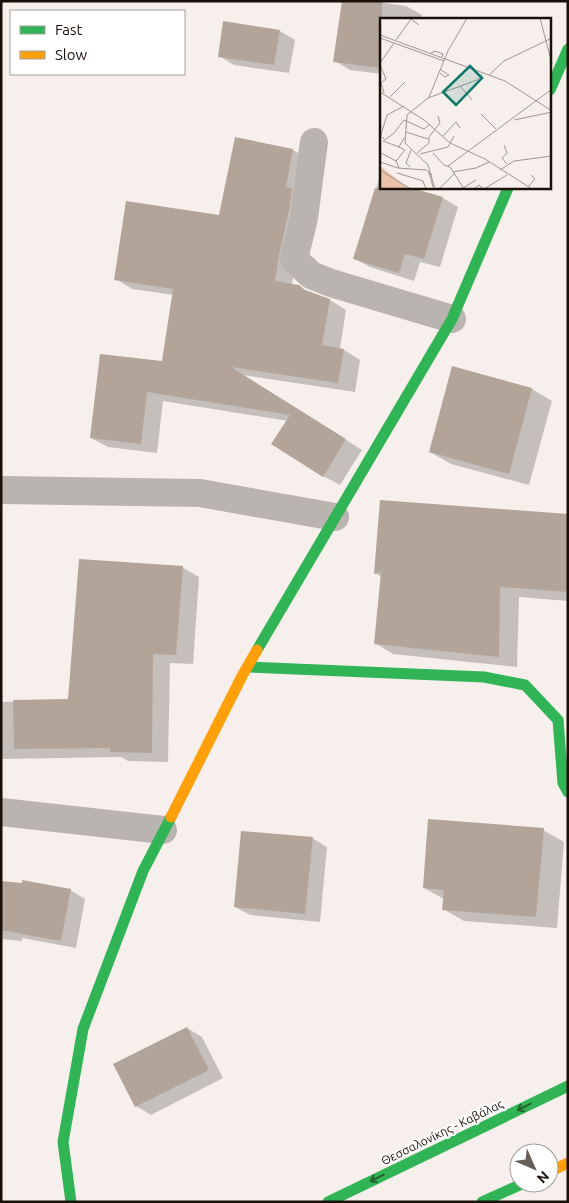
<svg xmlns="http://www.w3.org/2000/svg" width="569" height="1203" font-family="Ubuntu,sans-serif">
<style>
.shadow{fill:#0003}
.building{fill:#b3a499}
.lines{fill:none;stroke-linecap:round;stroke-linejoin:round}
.street{stroke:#bab4b0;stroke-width:28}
.fast{stroke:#30b455;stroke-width:11}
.slow{stroke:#ff9f0a;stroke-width:11}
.oneway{stroke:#26622f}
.labels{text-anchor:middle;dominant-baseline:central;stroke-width:4.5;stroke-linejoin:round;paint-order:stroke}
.street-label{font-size:12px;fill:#1b1009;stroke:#fff}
.inset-road{fill:none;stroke:#9f9691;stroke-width:1}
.view{fill:#0f766e;fill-opacity:0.15;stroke:#0f766e;stroke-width:2.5}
.inset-edge{fill:none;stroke:#1b1009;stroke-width:2.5}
</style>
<rect width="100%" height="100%" fill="#f7efeb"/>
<!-- shadow -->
<path class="shadow" d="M371 1 406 6 422 15 421 19H382V74L350 70 335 61Z
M280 31 295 40 289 73 234 65 219 56Z
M236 138 293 150 309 159 292 285 330 300 346 310 340 349 344 350 360 360 355 392 242 375 362 450 340 485 323 476 288 421 163 401 157 453 108 447 91 438 163 363 174 295 132 289 116 279 220 216Z
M379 179 382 180V188H408L443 198 458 207 440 267 420 262 414 281 370 267 355 259Z
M453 368 532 389 552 401 529 485 451 464 430 452Z
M568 516V601L519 597 517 667 393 654 375 643 382 577 375 573Z
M182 567 199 577 193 664 170 663 168 762 128 761 121 757 1 759V702L69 700Z
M1 626H2L1 679Z
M543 830 564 842 557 928 464 921 443 909 444 899 424 888Z
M312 838 327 847 320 922 250 915 235 907Z
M1 882 70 890 85 899 76 948 22 938V941L1 939Z
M187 1028 202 1037 223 1078 151 1115 136 1106Z"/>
<!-- building -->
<path class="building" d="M342 1H382V68L333 62Z
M223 21 280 30 274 65 218 57Z
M235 137 293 149 286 187 292 188 289 211 279 255 275 281 299 285 305 290 330 299 322 345 344 349 338 383 231 367 346 439 323 477 271 444 290 415 147 392 141 444 90 438 100 354 162 361 173 289 114 280 126 201 219 215Z
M375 188H412L443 197 424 259 405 254 399 273 353 259Z
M452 366 532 388 509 474 429 452Z
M380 500 568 514V592L500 587 499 657 374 644 381 572 374 574Z
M79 559 183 566 176 655 153 654 152 753 110 752V748L14 749 13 700 68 699Z
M428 819 544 828 536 917 442 910 444 890 423 888Z
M241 831 313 837 305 914 234 907Z
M22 880 71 889 61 941 1 930V881L22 883Z
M187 1027 209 1070 135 1107 113 1064Z"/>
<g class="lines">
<!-- street -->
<path class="street" d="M314 142 304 218 294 259 311 275 331 283 452 319
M1 490 200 493 335 517
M1 812 163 830"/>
<!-- fast -->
<path class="fast" d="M550 90 568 49
M257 650 452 319 508 188
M248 667 484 677 525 685 558 720 563 783 568 792
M71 1202 63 1142 83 1029 143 871 171 817
M328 1202 568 1086
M482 1202 524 1183"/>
<!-- slow -->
<path class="slow" d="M171 817 242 676 257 650
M549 1172 568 1163"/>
</g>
<!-- one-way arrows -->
<defs><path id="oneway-shaft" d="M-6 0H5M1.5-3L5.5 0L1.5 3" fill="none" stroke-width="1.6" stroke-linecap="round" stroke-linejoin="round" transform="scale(1.25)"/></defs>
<g class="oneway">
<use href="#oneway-shaft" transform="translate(524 1107) rotate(154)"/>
<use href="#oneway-shaft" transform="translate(377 1178) rotate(154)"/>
</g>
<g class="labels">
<!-- street labels -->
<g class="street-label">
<text transform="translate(442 1132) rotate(-26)">Θεσσαλονίκης - Καβάλας</text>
</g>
</g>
<!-- overview -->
<g transform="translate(380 18)">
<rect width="171" height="171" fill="#f7efeb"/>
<path d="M0 148 14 159 29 171H0Z" fill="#ebc4a8"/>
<path class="inset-road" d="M160 0 172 46M0 17 125 63 172 93M0 20 64 43M16 22 31 1 39 7M51 35 55 33 63 36 62 39M0 45 14 25M0 47 6 61 1 65 4 75M60 55 65 59 69 57 61 52M109 57 124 43 172 20M80 68 92 82M0 74 44 102 70 125 105 141 152 171M10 79 25 64M49 79 68 33 87 0M101 96 116 111M134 102 172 94M55 111 60 105 58 98M26 114 48 121M63 118 76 104 80 110M2 119 5 122 14 115 24 102 44 111 50 106M0 120 7 97 24 88M3 123 19 129M124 127 127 135 122 140 127 146M1 135 16 143 19 150M37 135 49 125V119L55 111M53 135 64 147 70 149 84 171M40 136 68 129 74 118M16 143 25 132 19 129 24 120M0 144 18 150 46 152 52 157M68 148 172 71M30 149 26 145 31 132M0 152 31 171M120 152 134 143 172 138M49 154 53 169M73 154 96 150 109 144M17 155 43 163 46 171M148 169 155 161 151 157M83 170 96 162M55 171 48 147 25 125 27 97 48 80 97 62 102 56M59 171 74 156M94 171 99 167 104 171 127 157"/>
<path class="view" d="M90 48 102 60 76 87 63 74Z"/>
<rect width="171" height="171" class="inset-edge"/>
</g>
<!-- border -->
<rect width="569" height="1203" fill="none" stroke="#1b1009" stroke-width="5"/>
<!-- legend -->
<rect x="10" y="10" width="175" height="65" fill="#ffffff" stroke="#a49f9d"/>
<rect x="20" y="26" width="25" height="8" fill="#30b455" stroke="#a49f9d"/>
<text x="55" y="35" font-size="15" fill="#1b1009">Fast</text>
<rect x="20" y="51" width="25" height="8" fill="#ff9f0a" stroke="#a49f9d"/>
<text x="55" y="60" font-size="15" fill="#1b1009">Slow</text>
<!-- north arrow -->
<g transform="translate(534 1168) rotate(135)"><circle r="24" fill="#ffffff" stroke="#a49f9d"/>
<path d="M0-4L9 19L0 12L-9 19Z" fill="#685e58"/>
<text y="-8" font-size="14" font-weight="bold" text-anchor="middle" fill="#1b1009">N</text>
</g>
</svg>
